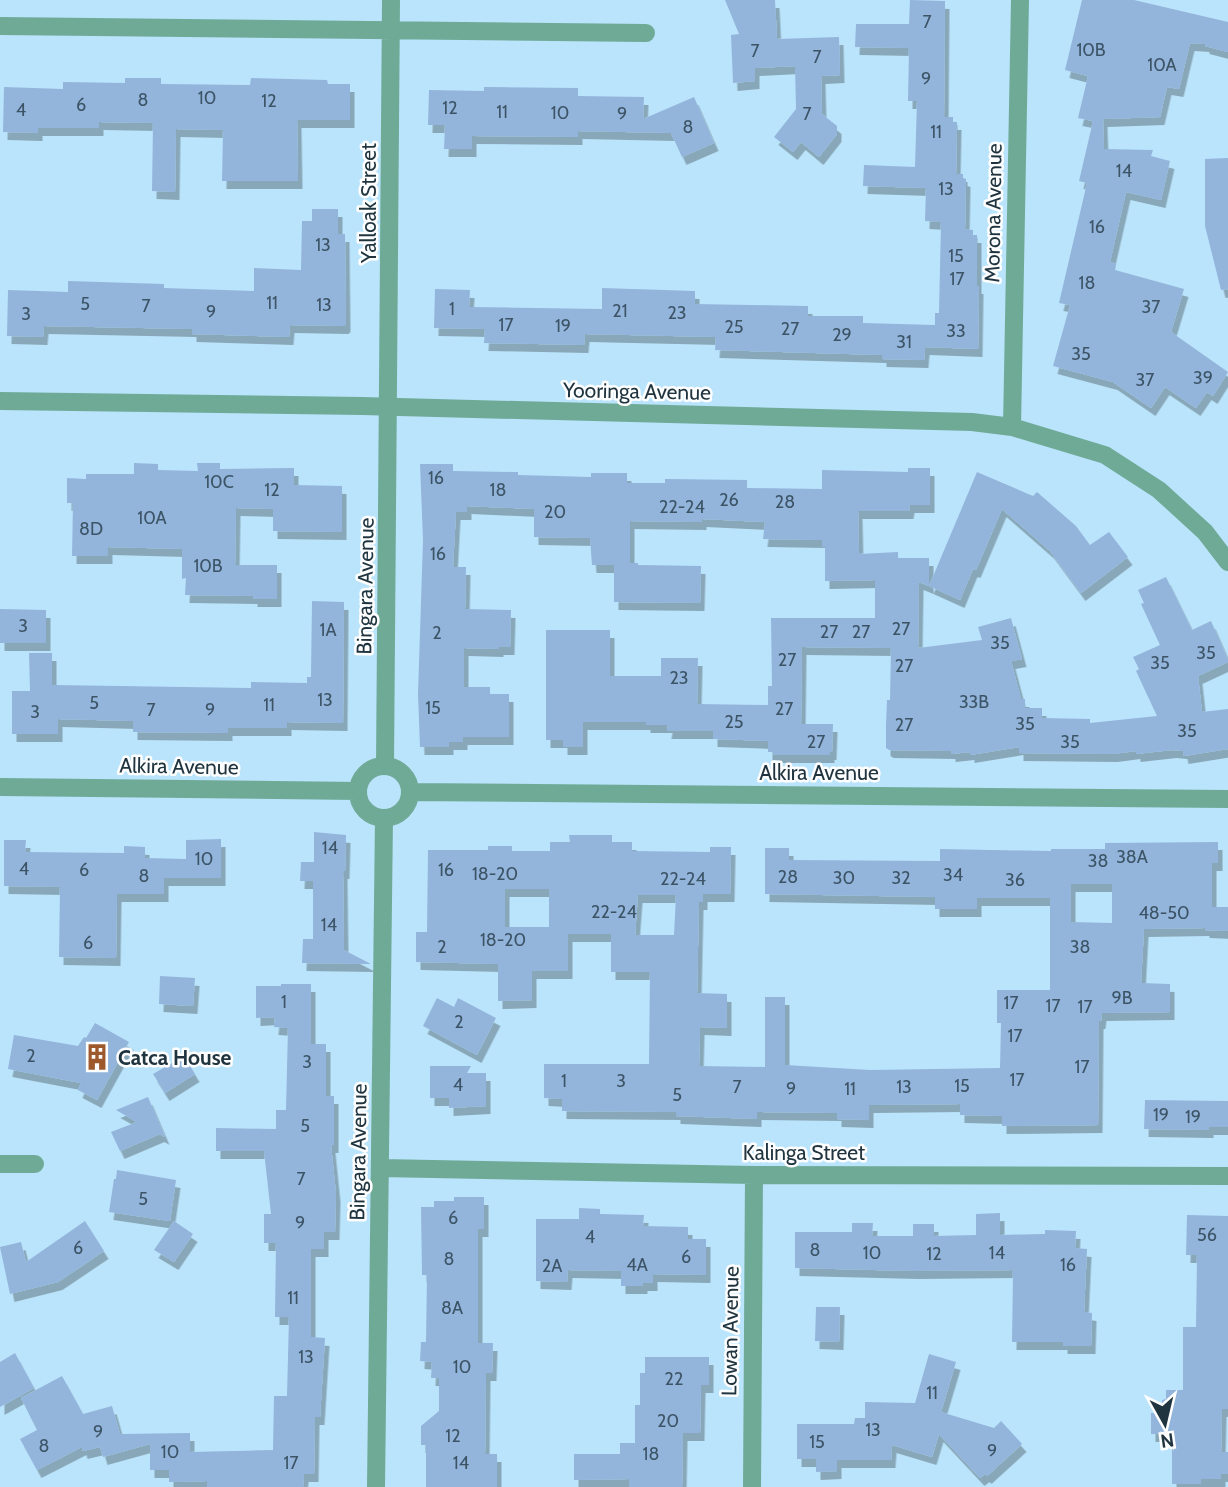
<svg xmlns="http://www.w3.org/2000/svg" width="1228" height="1487" font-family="Cabin,sans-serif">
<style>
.building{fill:#93b5dc;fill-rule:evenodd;filter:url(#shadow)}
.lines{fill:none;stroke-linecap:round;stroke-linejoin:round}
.minor{stroke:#6faa97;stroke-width:18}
.labels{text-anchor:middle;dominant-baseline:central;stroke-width:5;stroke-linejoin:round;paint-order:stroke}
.number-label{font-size:18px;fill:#3c5466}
.street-label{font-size:21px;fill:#1f343f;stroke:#fefefe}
.poi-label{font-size:21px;font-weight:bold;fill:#1f343f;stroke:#fefefe;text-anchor:start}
</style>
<defs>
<filter id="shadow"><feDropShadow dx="4.5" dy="8" stdDeviation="0" flood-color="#0004"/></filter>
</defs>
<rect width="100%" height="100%" fill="#bae4fb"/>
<!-- building -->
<path class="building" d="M725 0H775L777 39 839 37 840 75 821 76 822 114 837 126V134L819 157 801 142 793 152 774 137 796 109 795 66 755 68V81L733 83 731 35 739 34Z
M910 0 945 1 944 117H953V122H957L956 174H963V178L966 179 965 229 973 230V235H977V286H979L978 349 925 347 924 360 882 359V355L715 350 716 337 585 334 584 345 484 343 485 329 434 328 435 289 470 290 469 307 602 309V288L695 291V304L808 306V316H863V323L935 325V313H939L941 222 925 221 926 188 863 186 864 165 915 167 917 101H908L909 48 855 47 856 24H909Z
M1082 0H1134L1228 22V52L1205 46V44L1190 43 1179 89 1167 87 1160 117 1103 119 1104 149 1153 150 1151 156 1170 161 1161 200 1126 192 1110 262 1116 264 1115 270 1184 289 1171 332 1228 372 1213 396 1207 392 1196 408 1165 387 1151 408 1113 382 1053 366 1070 305 1059 303 1087 183 1079 181 1093 121 1078 118 1088 76 1065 70Z
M125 78H161V84L250 85 251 78 327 80 328 84H350V120H297L298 181H222L223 130 176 129 175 192 152 191 153 123 99 122V128H38V133L3 132 4 87 63 89V82L125 83Z
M484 87 578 88V96L644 97 643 119 694 97 714 143 682 157 671 133 578 131V137L472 136V149H444L445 125H428L429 90 484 91Z
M1228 158V289L1221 290 1205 226V159Z
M312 209H338V234H345L346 324 344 326 290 325 289 337 192 334V329L44 326 43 337 7 336 8 290 68 292V281L164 284V288L254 291V268L301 270 302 221H312Z
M134 463 158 464V470L198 471 197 463H220V469L294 468V485L342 486V532L273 531V509L236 508 235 565H277V599H253V596L185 595 186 578 182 579V549L108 547V556H72L73 503H67V478L86 479V474H134Z
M420 464H453V471L518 472V475L591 477V473H627V483H665V479L747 480V488L822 489V470L908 472V468H930V505H910L909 511H858L859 554 898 552V558H929V586L919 582 918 648 982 640 978 627 1011 618 1022 659 1011 661 1021 699H1025V708H1042V718L1090 719V723L1157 716 1136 671 1139 669 1133 657 1160 645 1141 604 1144 603 1138 590 1166 577 1192 630 1211 621 1228 660V662L1198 676 1202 712 1228 709V749L1184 756 1183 751 1172 750 1136 754V751L1113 754 1019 753V747L970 755V752L951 754V751L889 750 886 748V725L887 700H890L891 648 802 647 801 724H833L832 752H830V755H773V752H768V741L713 739V731H667L668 725H646V722H583V747H563V740H546V630H610V676H661V658H698L697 704 768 705V686H772L771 618H875V580L825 581V547H822V540L763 539 765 522 702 519V522L630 521V563H638V565L701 566 700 603 614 602V565H592L590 538 534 537V509L467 506V512H456L453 567H466L465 609 511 610 510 647H499V649L464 648V687H490V694H509V737H463V742H449V747H420L418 694 423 540Z
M977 472 1033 496 1037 492 1076 526 1090 545 1109 532 1128 557 1081 593 1050 551 1002 509 976 570 973 569 960 600 929 586Z
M312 601 344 602 343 723 287 722V728H228V733L133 732V721L58 719V734H12V691H30L29 653H52V685L251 688V682L307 683V677H311Z
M0 609 46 610V643H0Z
M314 832 346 835 345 871H343L344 950 371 964 302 963 303 939H313V881H300L301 862H314Z
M569 835H612V842H632V851L710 852V847H731L730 894H703V902H699L697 993 727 994V1028L700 1027 699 1066 765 1067V997H785V1065L870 1070 1000 1068 1001 1023H997V990H1050V898H977V909H935V897L765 894V848H789V860L940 861V849L1051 851V849H1105V843L1218 842V863H1212V907H1228V931L1205 930V928L1144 929 1141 983 1170 984V1012L1102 1013 1101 1021H1099L1098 1125 1002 1126V1116L960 1115V1104L869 1105V1120L837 1119V1113L757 1112V1119L676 1116V1112L562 1111V1099L544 1098V1064H649L650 972H611V934H568V971H532V1000L498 1001V964L416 962V932H427L428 850H488V846H512V851H550V842H570ZM1071 884H1112V923L1071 922ZM505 889H549V927H505ZM638 895H676L674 935H635Z
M221 839V878H164V894H117L116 958 59 957 60 887 4 886V840H26L25 852 124 853V846L145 847V858L186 859V840Z
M160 976 195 978 193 1006 159 1004Z
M281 984H311V1044H326V1096H334V1145H331L336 1194 335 1232H324V1249H311V1337L325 1338 320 1417H315L314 1474H304L303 1487H207V1481L169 1482V1470H150V1444L103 1457 100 1447 83 1451 82 1447 37 1470 20 1439 37 1430 21 1398 62 1376 83 1414 112 1406 120 1434 190 1433V1452L273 1450 274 1396H287L289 1317H275L276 1243H264V1214H271L264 1151H216V1128L276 1129V1110H286L288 1028 274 1027 275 1017 256 1018V986H281Z
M437 998 454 1007 458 998 496 1018 477 1055 423 1026Z
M95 1023 129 1042 97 1100 78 1090 81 1083 8 1069 14 1035 78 1046 84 1037 86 1038Z
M184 1056 195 1074 165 1093 153 1074Z
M430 1066H471L467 1073H486V1106L449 1108V1098H430Z
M148 1097 165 1137 160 1134 120 1151 111 1132 137 1122 116 1110Z
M1145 1100 1228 1101V1127H1209V1130L1144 1129Z
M117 1170 176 1180 170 1221 109 1212 114 1179H116Z
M454 1197H484V1229H478V1343H493L492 1373H486L485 1454H497V1487H426V1445H421V1426L439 1411V1378H431L432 1362 420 1361 421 1342H426L427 1275H422L421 1207H434V1201H454Z
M579 1208 600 1209V1214L644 1215 643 1226 688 1227V1239H706V1275L653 1274V1283H643V1286H621V1271L568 1270 567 1282 536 1281V1219H579Z
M1000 1213V1235L1045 1234V1230L1076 1231 1075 1248 1087 1249 1084 1312 1092 1313 1091 1346H1063V1342H1012L1013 1270 914 1271 795 1268V1232H852V1223H873L872 1236H913V1224H934V1236L976 1235V1214Z
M1187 1215 1228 1216V1409H1222L1221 1452H1228V1474H1221V1479H1201V1484H1172V1434H1151V1413H1162V1400L1166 1399V1390H1183V1327H1196L1197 1255H1186Z
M85 1221 104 1251 58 1282 10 1294 0 1247 21 1242 26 1262Z
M174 1221 193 1234 174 1262 154 1250Z
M816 1307H840L839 1342 815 1341Z
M15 1353 34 1388 0 1407V1362Z
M929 1354 956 1362 941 1412 994 1428 1001 1421 1022 1444 987 1476 985 1474 980 1478 939 1434 932 1457 892 1445 891 1460H837V1471L816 1472V1459H797V1424H854L855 1418H865V1402L915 1403Z
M645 1357H709V1385H701L700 1433H683L682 1487H629V1479L574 1480V1454H620V1443H635V1405H640V1373H645Z"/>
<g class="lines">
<!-- minor -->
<path class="minor" d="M0 26 646 33
M0 401 362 406 972 422 1012 427 1105 455 1159 490 1205 532 1228 562
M1012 427 1020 0
M385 766 391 0
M358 792a26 26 0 1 1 52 0a26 26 0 1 1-52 0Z
M0 787 358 791
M410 792 1228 799
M0 1164H35
M381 1168 754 1175 1228 1176
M376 1487 384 818
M752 1487 754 1175"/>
</g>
<!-- icons -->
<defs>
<symbol id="building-bare" viewBox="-9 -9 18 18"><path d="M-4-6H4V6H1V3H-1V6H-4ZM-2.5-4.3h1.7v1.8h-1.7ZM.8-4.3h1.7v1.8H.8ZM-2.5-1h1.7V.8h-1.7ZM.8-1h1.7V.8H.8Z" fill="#9d592b" stroke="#fefefe" stroke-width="2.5" paint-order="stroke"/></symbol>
</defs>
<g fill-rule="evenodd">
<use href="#building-bare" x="78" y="1038" width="38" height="38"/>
</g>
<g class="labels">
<!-- number labels -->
<g class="number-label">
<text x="927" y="22">7</text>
<text x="1091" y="50">10B</text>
<text x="755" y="51">7</text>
<text x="817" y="57">7</text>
<text x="1162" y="65">10A</text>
<text x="926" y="79">9</text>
<text x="207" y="98">10</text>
<text x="143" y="100">8</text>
<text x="269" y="101">12</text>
<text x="81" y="105">6</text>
<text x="450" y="108">12</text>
<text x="21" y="110">4</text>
<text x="502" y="112">11</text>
<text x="560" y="113">10</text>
<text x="622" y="114">9</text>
<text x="807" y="114">7</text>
<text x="688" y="127">8</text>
<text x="936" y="132">11</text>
<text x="1124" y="171">14</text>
<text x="946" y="189">13</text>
<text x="1097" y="227">16</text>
<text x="323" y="245">13</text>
<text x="956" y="256">15</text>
<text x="957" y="279">17</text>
<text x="1087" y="283">18</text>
<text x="272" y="303">11</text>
<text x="85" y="304">5</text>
<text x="324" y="305">13</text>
<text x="146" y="306">7</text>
<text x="1151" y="307">37</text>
<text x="452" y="309">1</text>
<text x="620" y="311">21</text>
<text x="211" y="312">9</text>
<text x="677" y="313">23</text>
<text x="26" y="314">3</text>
<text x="506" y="325">17</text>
<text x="563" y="326">19</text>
<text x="734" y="327">25</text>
<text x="790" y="329">27</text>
<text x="956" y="331">33</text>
<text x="842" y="335">29</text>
<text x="904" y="342">31</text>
<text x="1081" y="354">35</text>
<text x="1203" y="378">39</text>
<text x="1145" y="380">37</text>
<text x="436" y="478">16</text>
<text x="219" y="482">10C</text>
<text x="272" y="490">12</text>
<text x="498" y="490">18</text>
<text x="729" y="500">26</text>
<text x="785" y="502">28</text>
<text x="682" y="507">22-24</text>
<text x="555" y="512">20</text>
<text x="152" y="518">10A</text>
<text x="91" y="529">8D</text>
<text x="438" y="554">16</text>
<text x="208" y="566">10B</text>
<text x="23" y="626">3</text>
<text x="901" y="629">27</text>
<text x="328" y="630">1A</text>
<text x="829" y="632">27</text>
<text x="861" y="632">27</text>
<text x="437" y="633">2</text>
<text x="1000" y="643">35</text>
<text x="1206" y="653">35</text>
<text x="787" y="660">27</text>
<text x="1160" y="663">35</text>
<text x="904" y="666">27</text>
<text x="679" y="678">23</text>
<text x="325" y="700">13</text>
<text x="974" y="702">33B</text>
<text x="94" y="703">5</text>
<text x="269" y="705">11</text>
<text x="433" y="708">15</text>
<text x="784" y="709">27</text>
<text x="151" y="710">7</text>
<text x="210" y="710">9</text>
<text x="35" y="712">3</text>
<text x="734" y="722">25</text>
<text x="1025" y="724">35</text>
<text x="904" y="725">27</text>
<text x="1187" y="731">35</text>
<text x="816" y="742">27</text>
<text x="1070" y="742">35</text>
<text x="330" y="848">14</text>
<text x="1132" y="857">38A</text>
<text x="204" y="859">10</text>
<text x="1098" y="861">38</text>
<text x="24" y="869">4</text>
<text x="84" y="870">6</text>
<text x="446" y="870">16</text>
<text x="495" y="874">18-20</text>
<text x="953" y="875">34</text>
<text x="144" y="876">8</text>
<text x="788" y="877">28</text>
<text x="844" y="878">30</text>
<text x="901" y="878">32</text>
<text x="683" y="879">22-24</text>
<text x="1015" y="880">36</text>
<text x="614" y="912">22-24</text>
<text x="1164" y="913">48-50</text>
<text x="329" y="925">14</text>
<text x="503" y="940">18-20</text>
<text x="88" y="943">6</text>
<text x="442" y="947">2</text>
<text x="1080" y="947">38</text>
<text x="1122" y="998">9B</text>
<text x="284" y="1002">1</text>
<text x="1011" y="1003">17</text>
<text x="1053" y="1006">17</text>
<text x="1085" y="1007">17</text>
<text x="459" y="1022">2</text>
<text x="1015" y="1036">17</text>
<text x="31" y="1056">2</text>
<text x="307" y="1062">3</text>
<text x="1082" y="1067">17</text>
<text x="1017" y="1080">17</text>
<text x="564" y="1081">1</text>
<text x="621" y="1081">3</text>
<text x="458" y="1085">4</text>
<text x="962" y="1086">15</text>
<text x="737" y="1087">7</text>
<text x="904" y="1087">13</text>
<text x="791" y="1089">9</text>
<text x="850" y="1089">11</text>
<text x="677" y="1095">5</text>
<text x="1161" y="1115">19</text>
<text x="1193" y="1117">19</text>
<text x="305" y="1126">5</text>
<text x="301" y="1179">7</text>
<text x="143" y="1199">5</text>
<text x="453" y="1218">6</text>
<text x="300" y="1223">9</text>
<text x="1207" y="1235">56</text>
<text x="590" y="1237">4</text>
<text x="78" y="1248">6</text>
<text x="815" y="1250">8</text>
<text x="872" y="1253">10</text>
<text x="997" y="1253">14</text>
<text x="934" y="1254">12</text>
<text x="686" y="1257">6</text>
<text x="449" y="1259">8</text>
<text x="637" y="1265">4A</text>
<text x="1068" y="1265">16</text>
<text x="552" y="1266">2A</text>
<text x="293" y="1298">11</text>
<text x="452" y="1308">8A</text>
<text x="306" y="1357">13</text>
<text x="462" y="1367">10</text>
<text x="674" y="1379">22</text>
<text x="932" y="1393">11</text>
<text x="668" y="1421">20</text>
<text x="873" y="1430">13</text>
<text x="98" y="1432">9</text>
<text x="453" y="1436">12</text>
<text x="817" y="1442">15</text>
<text x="44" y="1446">8</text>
<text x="992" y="1451">9</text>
<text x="170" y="1452">10</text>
<text x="651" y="1454">18</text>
<text x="291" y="1463">17</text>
<text x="461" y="1463">14</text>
</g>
<!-- street labels -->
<g class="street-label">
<text transform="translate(368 203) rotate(-90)">Yalloak Street</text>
<text transform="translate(993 213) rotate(-89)">Morona Avenue</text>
<text transform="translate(637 391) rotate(1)">Yooringa Avenue</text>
<text transform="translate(365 586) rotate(-89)">Bingara Avenue</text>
<text transform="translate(179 766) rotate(1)">Alkira Avenue</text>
<text x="819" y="772">Alkira Avenue</text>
<text transform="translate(358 1152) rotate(-89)">Bingara Avenue</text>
<text x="804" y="1152">Kalinga Street</text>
<text transform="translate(730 1331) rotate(-89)">Lowan Avenue</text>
</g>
<!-- poi labels -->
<g class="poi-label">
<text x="118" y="1057">Catca House</text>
</g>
</g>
<!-- north arrow -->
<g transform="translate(1165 1424) rotate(172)" stroke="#fefefe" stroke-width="5" paint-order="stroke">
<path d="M0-5L12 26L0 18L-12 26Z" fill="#1f343f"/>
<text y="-10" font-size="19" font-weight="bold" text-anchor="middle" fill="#1f343f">N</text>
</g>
</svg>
